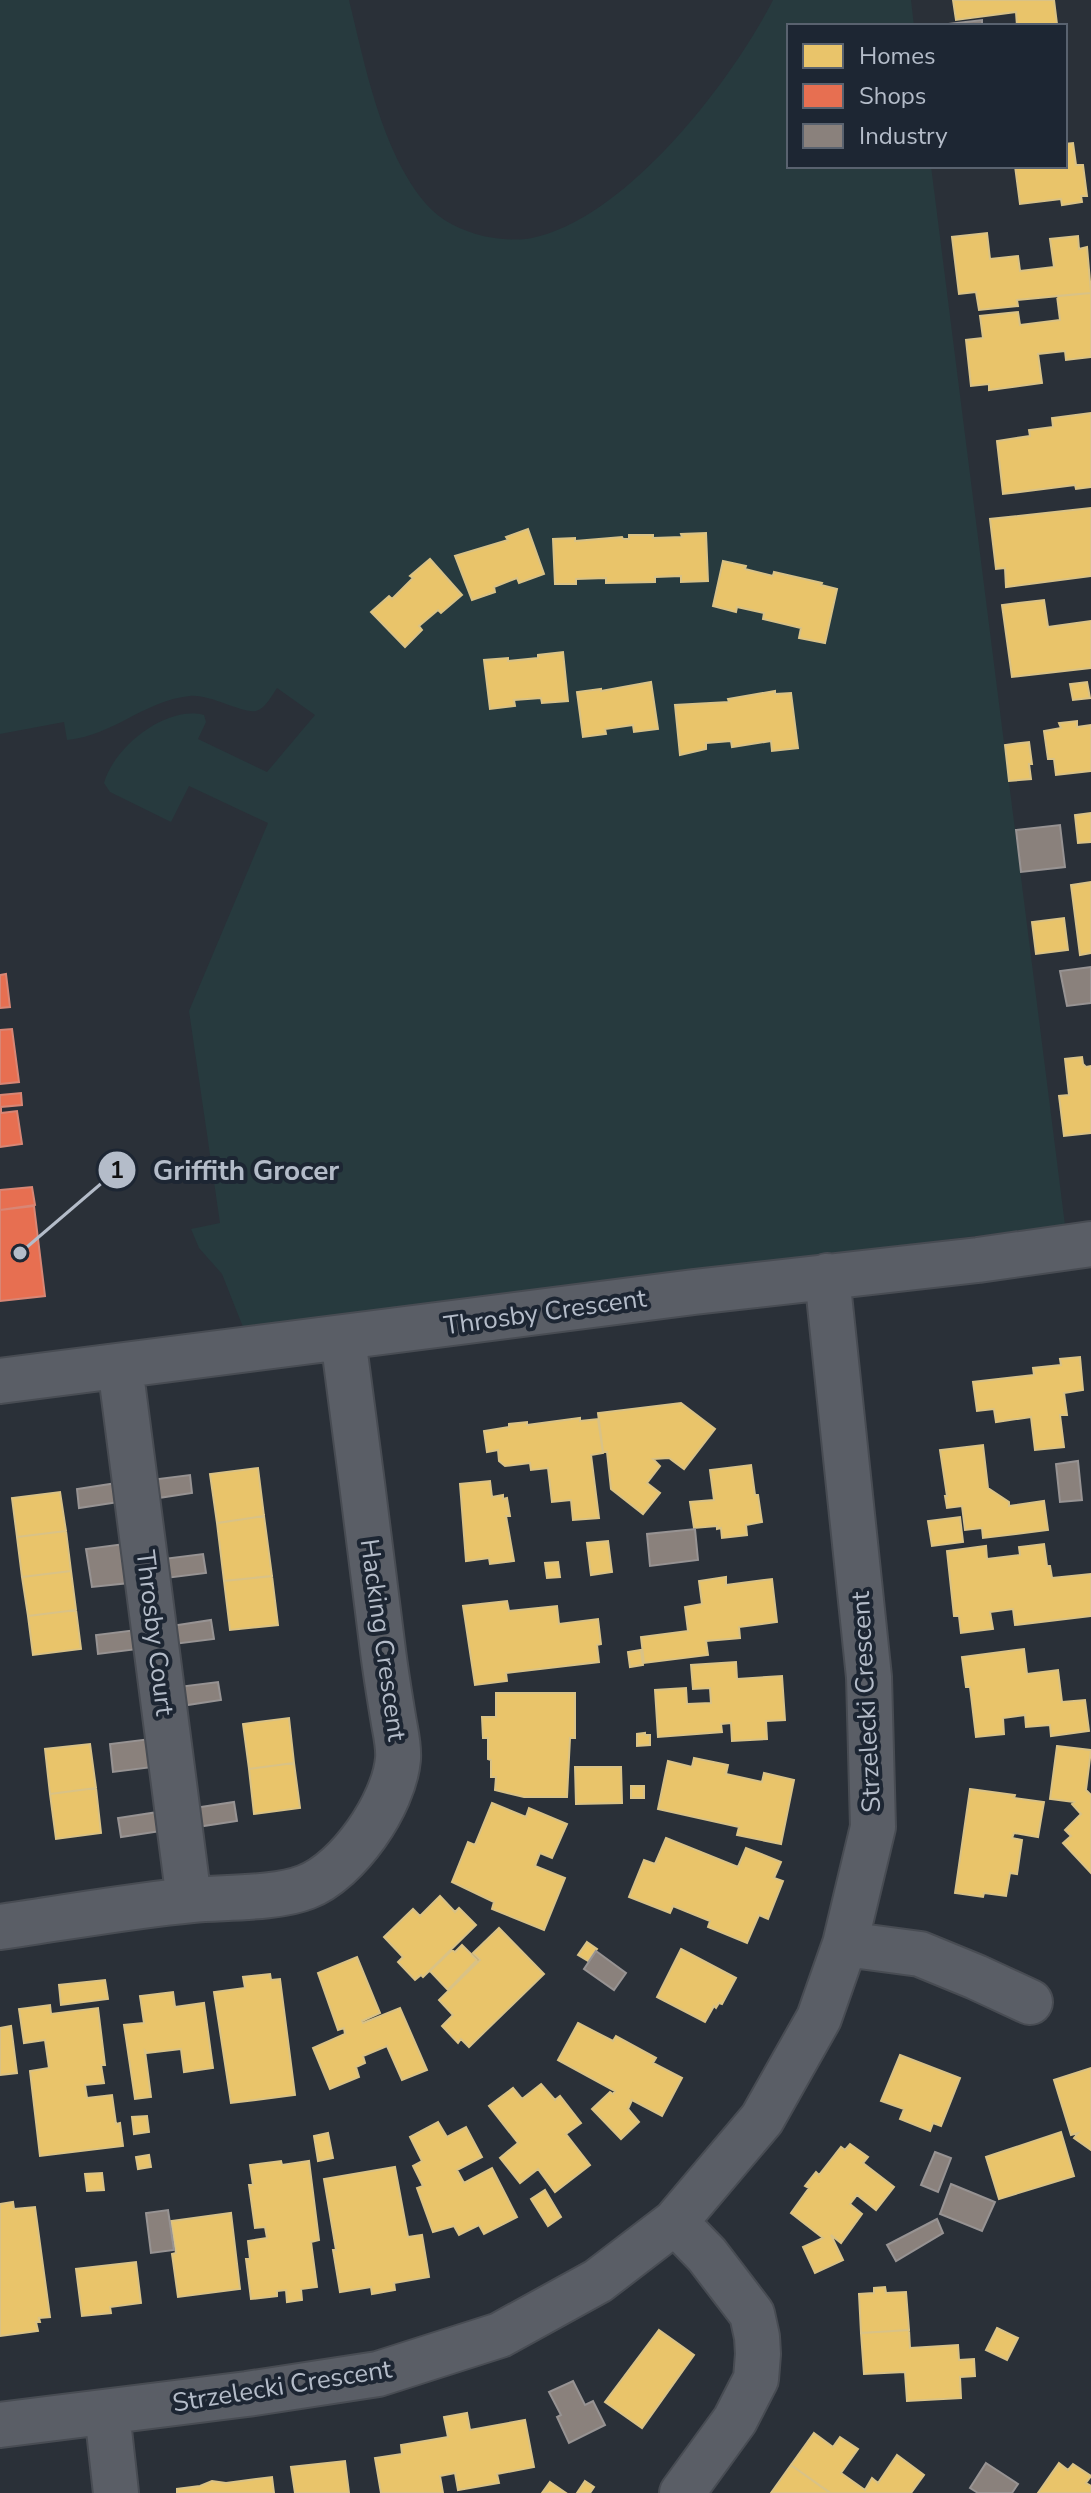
<svg xmlns="http://www.w3.org/2000/svg" width="1091" height="2493" font-family="'Nunito Sans',sans-serif">
<style>
.green{fill:#273a3e}
.homes{fill:#e9c46a;stroke:#d9c286;stroke-width:2}
.shops{fill:#e76f51;stroke:#d88675;stroke-width:2}
.industry{fill:#8a817c;stroke:#979393;stroke-width:2}
.lines{fill:none;stroke-linecap:round;stroke-linejoin:round}
.minor-casing{stroke:#484c53;stroke-width:48}
.minor{stroke:#5a5e66;stroke-width:44}
.labels{text-anchor:middle;dominant-baseline:central;stroke-width:8;stroke-linejoin:round;paint-order:stroke}
.street-label{font-size:26px;fill:#b4bcc9;stroke:#1d2633}
.leader{fill:none;stroke:#b4bcc9;stroke-width:3}
.callout-dot{fill:#b4bcc9;stroke:#1d2633;stroke-width:3}
.mark-label{font-size:24px;text-anchor:middle;font-weight:bold;fill:#111}
.callout-label{font-size:28px;text-anchor:middle;font-weight:bold;fill:#b4bcc9;stroke:#1d2633;stroke-width:8;stroke-linejoin:round;paint-order:stroke}
</style>
<rect width="100%" height="100%" fill="#2a3038"/>
<!-- green -->
<path class="green" d="M0 0H349C365 65 381 151 426 204 442 222 461 230 483 236 499 239 516 241 532 238 626 219 732 81 773 0H911L914 26H789V166H931L1065 1225 243 1327 222 1274 199 1248 191 1229 220 1223 189 1011 268 823 189 786 171 822 110 792 104 783C114 747 166 705 204 715L206 722 198 739 267 772 315 715 277 688C272 695 266 708 256 711 242 714 211 694 190 696 143 701 115 735 67 740L64 722 0 734Z"/>
<!-- homes -->
<path class="homes" d="M953 0H1054L1057 24 1017 26 1016 12 956 20Z
M1073 143 1076 165H1083L1087 196H1081L1082 202 1062 205 1061 199 1020 204 1015 166H1065V144Z
M987 233 990 259 1018 256 1020 271 1054 267 1050 239 1078 236 1079 249 1087 247 1091 293 1017 300 1018 306 979 310 976 292 959 294 952 237Z
M1091 293V357L1066 360 1065 351 1038 354 1042 383 989 390V384L971 386 966 340 983 338 980 316 1018 312 1020 325 1060 320 1057 296Z
M1091 413V487L1076 489 1075 485 1003 494 997 441 1030 436 1029 430 1053 427 1052 418Z
M1091 508V576L1006 587 1005 568 996 569 990 519Z
M528 529 544 574 519 583 517 578 494 587 495 592 472 600 455 556 508 540 506 537Z
M706 533 708 581 681 582V576L655 577V582L606 583V578L576 579V584H555L553 539 575 538V541L622 537 623 539H629V535H653V538L682 537 681 534Z
M430 559 462 595 441 613 438 610 419 626 422 630 405 647 371 612 389 596 392 599 413 578 410 576Z
M723 561 746 566 745 569 773 576 774 572 822 583 821 585 837 589 825 643 799 638 801 628 763 619 764 613 737 607 736 612 713 606Z
M1044 600 1048 627 1091 621V668L1012 677 1002 605Z
M563 652 568 701 542 703 541 698 514 700 515 706 490 709 484 660 508 658V661L538 658V655Z
M651 682 658 729 634 732 633 725 605 729 606 734 583 737 577 692 601 689V691Z
M1087 682 1090 698 1073 700 1070 684Z
M775 691V694L791 693 798 748 772 751 771 741 732 747 731 741 706 743V749L680 755 675 705 729 702 728 699Z
M1077 721V727L1091 725V771L1056 775 1054 759H1048L1044 731 1061 728 1059 723Z
M1029 742 1032 764H1029L1031 779 1009 781 1005 745Z
M1091 813V842L1078 843 1075 815Z
M1091 882V953L1080 955 1071 885Z
M1064 918 1068 950 1036 954 1032 922Z
M1082 1057 1083 1064 1086 1067 1091 1066V1133L1064 1136 1059 1096 1069 1095 1065 1059Z
M1080 1357 1083 1390 1064 1393 1067 1415H1060L1064 1447 1035 1450 1031 1417 996 1422 994 1409 977 1411 973 1382 1034 1375 1033 1368 1061 1365 1060 1359Z
M681 1403 715 1429 684 1469 669 1458 653 1459 660 1466 647 1483 660 1493 643 1514 611 1489 607 1452H603L598 1413Z
M580 1418V1421L598 1419 603 1453 591 1455 599 1518 573 1520 571 1500 552 1502 548 1468 531 1470 530 1463 505 1466 499 1461 498 1450 487 1452 484 1431 509 1427V1424L527 1422V1425Z
M983 1445 988 1488 1009 1502V1506L1044 1501 1048 1530 983 1538 982 1528 965 1530 962 1506 947 1508 945 1496H947L940 1450Z
M751 1465 755 1495H758L762 1522 746 1525 747 1535 722 1538 721 1528 717 1529V1526L694 1528 690 1502 714 1500 710 1470Z
M258 1468 264 1516 217 1523 210 1474Z
M490 1481 492 1497 503 1495V1499L507 1498 510 1516H506L514 1561 490 1564 489 1558 466 1561 460 1484Z
M60 1492 66 1531 17 1537 12 1498Z
M264 1516 272 1576 224 1581 217 1523Z
M960 1517 963 1542 932 1546 928 1521Z
M66 1531 71 1571 22 1577 17 1537Z
M608 1541 612 1572 591 1575 587 1543Z
M1044 1544 1047 1566H1050L1052 1578 1091 1574V1616L1015 1625 1013 1609 990 1612 993 1629 961 1633 959 1616H954L947 1551 986 1546 987 1559 1020 1555 1019 1547Z
M558 1562 560 1577 547 1578 545 1563Z
M71 1571 76 1610 28 1616 22 1577Z
M272 1576 278 1625 230 1630 224 1581Z
M726 1577V1585L772 1579 777 1622 739 1627 740 1638 706 1641 708 1655 644 1663 641 1637 688 1631 685 1607 702 1604 699 1581Z
M507 1601 509 1611 557 1606 559 1624 598 1619 601 1644 597 1645 599 1662 506 1673 507 1681 475 1685 463 1606Z
M76 1610 81 1649 33 1655 28 1616Z
M1024 1649 1027 1674 1058 1670 1062 1702 1085 1700 1089 1731 1051 1736 1050 1725 1026 1727 1025 1715 1003 1718 1004 1734 976 1737 970 1687H966L962 1657Z
M641 1650 643 1665 630 1667 628 1652Z
M736 1662 737 1679 782 1676 785 1720 766 1721 767 1739 732 1741 731 1723 721 1724 722 1732 658 1737 655 1690 686 1688 687 1704 711 1703 710 1688 693 1689 691 1665Z
M496 1693H575V1738H570L567 1797H524L495 1790 496 1777H491V1760L488 1759V1738H483L482 1717H496Z
M289 1718 294 1763 249 1769 243 1724Z
M645 1733V1735H650V1745L637 1746V1734Z
M90 1744 96 1788 50 1794 45 1749Z
M1057 1746 1091 1750 1086 1790 1091 1795V1873L1063 1843 1071 1836 1065 1830 1081 1814 1072 1804 1074 1802 1050 1799Z
M694 1758 728 1765 726 1774 762 1782 764 1773 794 1780 781 1844 737 1835 739 1827 658 1809 668 1761 692 1767Z
M294 1763 300 1808 254 1814 249 1769Z
M575 1767H621L622 1803 576 1804Z
M631 1786H644V1798H631Z
M96 1788 101 1833 56 1839 50 1794Z
M970 1789 1015 1795 1014 1798 1044 1802 1038 1837 1014 1833 1012 1838 1022 1840 1017 1874 1010 1873 1006 1896 984 1893 983 1897 955 1893Z
M492 1803 526 1817 529 1808 567 1824 552 1858 540 1853 535 1866 565 1878 544 1930 492 1909 494 1902 452 1882 468 1842 475 1845Z
M666 1838 738 1867 746 1848 781 1862 774 1878 783 1881 768 1919 759 1915 747 1943 708 1927 710 1921 673 1906 670 1913 629 1897 644 1860 655 1864Z
M440 1896 455 1912 459 1908 476 1925 423 1977 421 1975 415 1980 398 1962 403 1957 384 1937 413 1909 420 1916Z
M499 1928 544 1974 469 2047 461 2039 458 2043 442 2026 453 2015 439 2000 480 1960 473 1953Z
M587 1942 597 1949 588 1961 578 1955Z
M462 1945 477 1960 448 1990 430 1971 452 1950 455 1952Z
M681 1949 736 1978 722 2004 719 2003 716 2008 714 2006 705 2022 657 1997Z
M357 1957 380 2013 362 2021 363 2023 400 2008 427 2070 402 2080 387 2046 363 2056 365 2063 356 2067 359 2077 330 2089 313 2048 345 2034 344 2028 338 2030 318 1973Z
M270 1974 271 1980 280 1979 295 2095 231 2103 214 1992 245 1988 243 1977Z
M105 1980 108 1999 61 2005 59 1985Z
M173 1992 175 2007 204 2003 213 2068 184 2072 181 2049 147 2053 145 2051 151 2097 135 2099 124 2025 144 2023 140 1996Z
M50 2005 51 2014 98 2008 105 2065H101L104 2083 85 2085 87 2098 112 2095 116 2124 120 2123 123 2146 40 2156 30 2071 49 2068 45 2040 24 2043 19 2009Z
M578 2023 613 2041 616 2036 656 2058 653 2063 682 2078 662 2116 632 2100 628 2109 639 2122 621 2139 592 2109 610 2092 613 2094 615 2091 558 2060Z
M11 2026 17 2073 0 2075V2028Z
M900 2055 960 2078 941 2126 933 2123 930 2131 900 2119 904 2109 881 2101Z
M1091 2068V2150L1074 2138 1078 2133 1071 2135 1054 2080Z
M541 2084 555 2100 560 2096 581 2123 566 2134 590 2165 555 2192 538 2169 520 2183 500 2158 518 2143 489 2106 513 2088 522 2099Z
M147 2116 149 2132 134 2134 132 2117Z
M438 2122 447 2137 466 2127 482 2157 457 2170 464 2183 492 2168 517 2217 484 2234 479 2225 459 2235 454 2226 433 2232 417 2188 423 2186 413 2166 422 2161 410 2137Z
M1061 2132 1074 2176 999 2199 986 2157Z
M328 2133 333 2158 318 2161 314 2136Z
M850 2144 868 2157 863 2163 894 2187 876 2210 857 2195 850 2204 862 2214 841 2243 831 2235 843 2260 815 2273 803 2247 823 2238 791 2213 809 2188 805 2186 816 2172 819 2175 841 2147 845 2150Z
M149 2155 151 2167 138 2169 136 2157Z
M281 2161 282 2165 309 2161 319 2240 311 2242 317 2287 301 2289 302 2300 287 2302 286 2290 277 2291V2296L251 2299 246 2259H250L248 2241 267 2238 265 2227 255 2228 249 2185H253L250 2165Z
M395 2167 408 2237 422 2235 429 2277 394 2283 395 2290 372 2294 371 2287 340 2292 333 2250H336L324 2179Z
M102 2173 104 2190 87 2191 85 2174Z
M545 2190 561 2217 548 2226 531 2199Z
M13 2202 14 2209 35 2207 50 2317 39 2318 40 2322H36L38 2331 0 2336V2204Z
M231 2213 240 2289 178 2297 172 2254 176 2253 171 2221Z
M136 2262 141 2303 110 2307 111 2313 82 2316 76 2269Z
M885 2287 886 2293 906 2292 909 2330 861 2333 859 2294 874 2293V2288Z
M997 2328 1018 2338 1007 2360 986 2350Z
M659 2330 694 2355 642 2428 605 2402Z
M909 2330 910 2348 958 2345 959 2360 974 2359 975 2376 960 2377 961 2398 907 2401 905 2372 864 2374 861 2333Z
M467 2413 470 2430 525 2420 534 2467 497 2474 499 2483 458 2490 455 2473 440 2476 443 2493H381L375 2458 402 2454 401 2445 448 2437 444 2417Z
M814 2433 833 2447 840 2437 858 2449 841 2473 865 2490 872 2478 878 2483 897 2455 924 2475 911 2493H830L791 2465Z
M345 2461 349 2493H295L291 2467Z
M1059 2463 1068 2470 1073 2464 1091 2476 1086 2483 1091 2486V2493H1038Z
M791 2465 829 2492 828 2493H771Z
M272 2477 274 2493H177V2489L200 2486 212 2481 226 2483Z
M585 2481 594 2487 590 2493H577Z
M550 2482 566 2493H542Z"/>
<!-- shops -->
<path class="shops" d="M6 974 10 1007 0 1008V975Z
M12 1029 19 1082 0 1084V1030Z
M21 1093 22 1105 1 1107V1113L17 1111 22 1144 0 1147V1095Z
M32 1187 35 1205 0 1210V1190Z
M34 1206 45 1296 0 1301V1210Z"/>
<!-- industry -->
<path class="industry" d="M982 20V26H931Z
M1060 825 1065 867 1021 872 1016 830Z
M1091 967V1003L1067 1006 1060 971Z
M1078 1461 1082 1500 1060 1502 1056 1464Z
M190 1475 192 1493 152 1499 150 1480Z
M117 1483 119 1502 79 1508 77 1489Z
M695 1529 698 1560 650 1566 647 1534Z
M124 1544 129 1583 92 1587 86 1549Z
M203 1554 206 1573 166 1578 163 1559Z
M211 1620 214 1639 174 1644 171 1626Z
M136 1630 138 1649 98 1654 96 1635Z
M218 1682 221 1700 181 1706 178 1687Z
M150 1739 153 1767 113 1772 110 1744Z
M234 1802 237 1821 197 1827 194 1808Z
M158 1812 161 1831 121 1837 118 1818Z
M596 1951 626 1973 614 1990 584 1969Z
M935 2152 951 2158 938 2192 921 2185Z
M951 2184 995 2202 982 2231 940 2214Z
M168 2210 174 2250 151 2253 146 2213Z
M937 2219 943 2233 896 2261 887 2245Z
M573 2381 585 2405 593 2401 605 2425 569 2443 557 2417 561 2415 549 2392Z
M986 2463 1018 2484 1012 2493H978L970 2488Z"/>
<g class="lines">
<defs>
<path id="minor" d="M120 1366 189 1900
M0 1381 694 1292 978 1260 1091 1244
M0 1927C64 1918 128 1906 192 1900 225 1897 276 1899 306 1887 348 1871 394 1804 398 1759 399 1747 396 1734 394 1723 390 1699 386 1675 383 1651 370 1547 357 1442 343 1338
M845 1944 920 1954 976 1977 1030 2002
M675 2222 707 2255 752 2314 757 2337 758 2354 756 2379 735 2420 682 2493
M107 2412 116 2493
M0 2425 247 2394 378 2374 500 2335 598 2281 675 2222 762 2119 819 2018 845 1944 873 1827 869 1677 827 1276"/>
</defs>
<!-- minor casing -->
<use href="#minor" class="minor-casing"/>
<!-- minor -->
<use href="#minor" class="minor"/>
</g>
<g class="labels">
<!-- street labels -->
<g class="street-label">
<text transform="translate(545 1312) rotate(-8)">Throsby Crescent</text>
<text transform="translate(155 1633) rotate(83)">Throsby Court</text>
<text transform="translate(383 1640) rotate(82)">Hacking Crescent</text>
<text transform="translate(866 1702) rotate(-93)">Strzelecki Crescent</text>
<text transform="translate(282 2386) rotate(-9)">Strzelecki Crescent</text>
</g>
</g>
<!-- callouts -->
<path class="leader" d="M20 1253L117 1170"/>
<g class="callout-dot">
<circle cx="20" cy="1253" r="8"/>
<circle cx="117" cy="1170" r="20"/>
</g>
<g class="mark-label">
<text x="117" y="1178">1</text>
</g>
<g class="callout-label">
<text x="246" y="1180">Griffith Grocer</text>
</g>
<!-- legend -->
<rect x="787" y="24" width="280" height="144" fill="#1d2633" stroke="#59626f" stroke-width="2"/>
<rect x="803" y="44" width="40" height="24" fill="#e9c46a" stroke="#59626f" stroke-width="2"/>
<text x="859" y="64" font-size="24" fill="#b4bcc9">Homes</text>
<rect x="803" y="84" width="40" height="24" fill="#e76f51" stroke="#59626f" stroke-width="2"/>
<text x="859" y="104" font-size="24" fill="#b4bcc9">Shops</text>
<rect x="803" y="124" width="40" height="24" fill="#8a817c" stroke="#59626f" stroke-width="2"/>
<text x="859" y="144" font-size="24" fill="#b4bcc9">Industry</text>
</svg>
